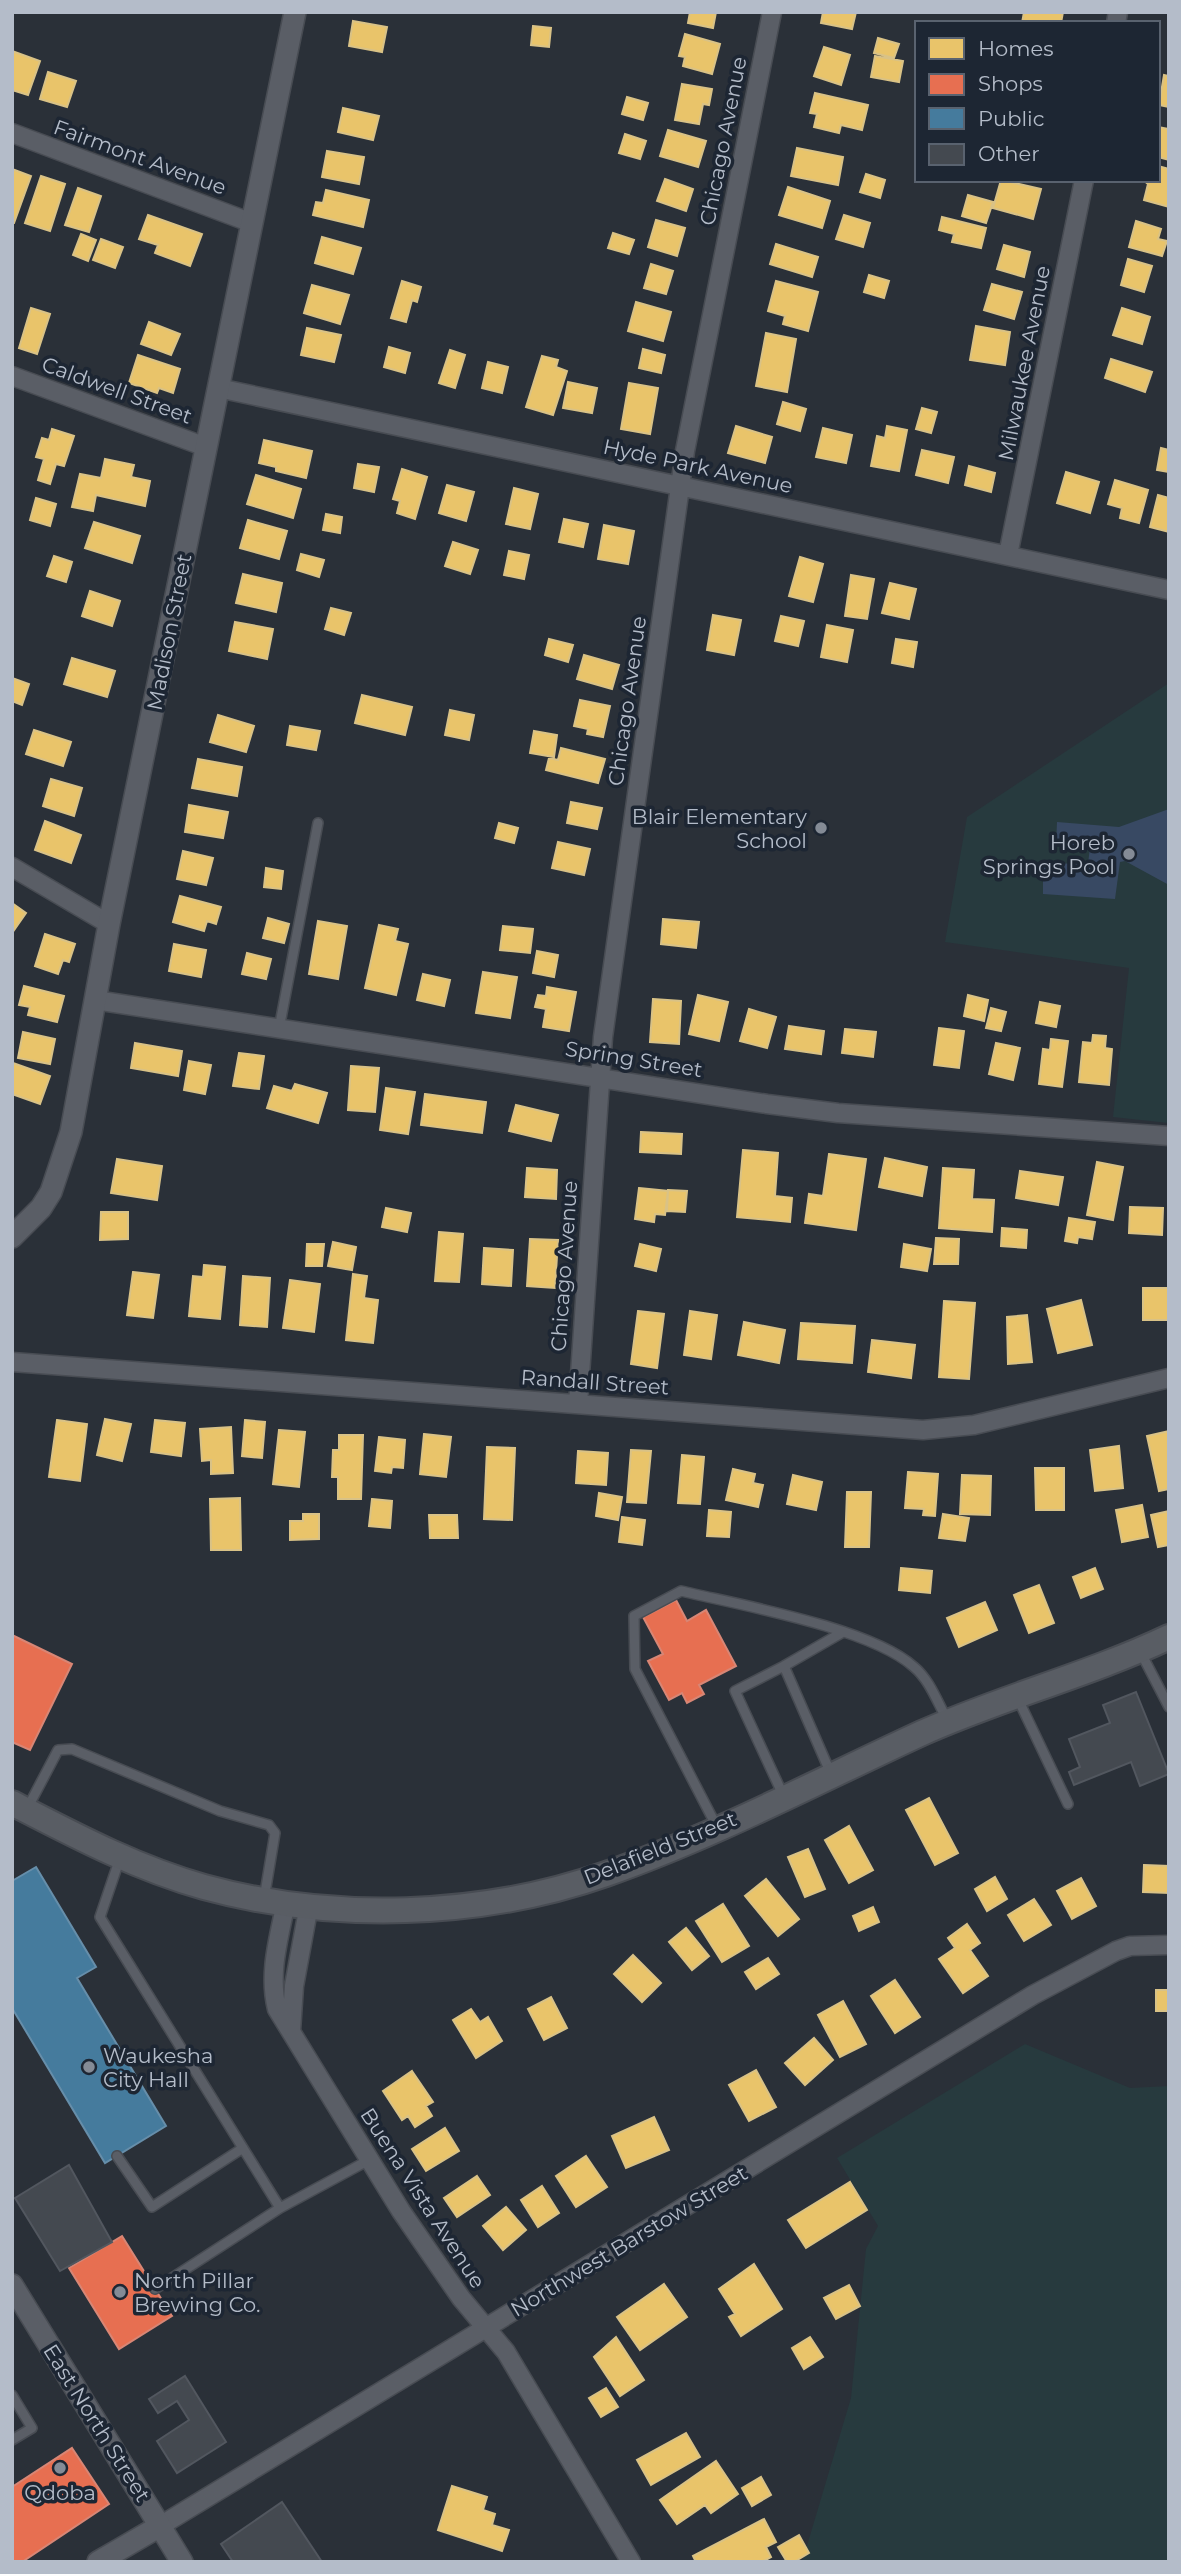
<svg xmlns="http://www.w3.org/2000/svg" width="1181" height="2574" font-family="Montserrat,sans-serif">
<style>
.green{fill:#273a3e}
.water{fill:#384963}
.homes{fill:#e9c46a;stroke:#d9c286;stroke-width:2}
.shops{fill:#e76f51;stroke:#d88675;stroke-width:2}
.public{fill:#457b9d;stroke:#668eaa;stroke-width:2}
.building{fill:#444950;stroke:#52575f;stroke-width:2}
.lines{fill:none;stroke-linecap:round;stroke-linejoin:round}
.service-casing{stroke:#484c53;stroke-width:12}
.minor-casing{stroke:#484c53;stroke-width:21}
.tertiary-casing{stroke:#484c53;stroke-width:24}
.secondary-casing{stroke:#484c53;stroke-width:28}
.service{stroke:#5a5e66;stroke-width:9}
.minor{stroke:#5a5e66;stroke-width:18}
.tertiary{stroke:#5a5e66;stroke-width:21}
.secondary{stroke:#595d64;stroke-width:24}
.poi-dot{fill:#848b96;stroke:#1d2633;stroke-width:2.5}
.labels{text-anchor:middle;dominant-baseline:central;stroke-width:7;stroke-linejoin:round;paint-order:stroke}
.street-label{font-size:21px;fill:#b4bcc9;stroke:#1d2633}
.poi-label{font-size:21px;fill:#b4bcc9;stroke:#1d2633;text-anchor:end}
</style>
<rect width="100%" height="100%" fill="#2a3038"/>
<!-- green -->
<path class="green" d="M1169 683V1123L1113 1117 1129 968 945 942 967 817Z
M1025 2044 1130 2088 1169 2086V2562H799L803 2559 851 2398 866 2249 878 2226 837 2158Z"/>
<!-- water -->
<path class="water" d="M1169 809V885L1125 861 1120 862 1115 899 1043 894V863L1088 864 1090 847 1056 845 1057 822 1119 827Z"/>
<!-- homes -->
<path class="homes" d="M690 12H716L713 28 688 23Z
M823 12H856L852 29 821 23Z
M1024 12H1063L1061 23H1022Z
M353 21 387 27 382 52 349 46Z
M533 26 551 28 549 47 531 45Z
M685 34 720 44 712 74 683 66 685 57 679 56Z
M878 38 899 44 894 58 874 53Z
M824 47 850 55 841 85 814 76Z
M12 51 40 61 28 95 12 90Z
M875 56 903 61 899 82 871 77Z
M48 72 76 81 67 107 40 99Z
M1164 75 1169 76V107L1159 105Z
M682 84 712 89 709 105 703 104 699 124 675 120Z
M815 93 868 105 862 130 841 125 839 133 814 127 817 114 810 113Z
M627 97 648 103 643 120 622 114Z
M343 108 379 116 373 140 338 132Z
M1158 127 1169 129V160L1158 157Z
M668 130 706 141 698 167 660 156Z
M625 134 646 141 640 159 619 153Z
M797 148 843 157 838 185 791 176Z
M327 151 364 157 359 184 322 177Z
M1158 166 1169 169V207L1144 200 1148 184 1143 180H1158Z
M12 169 31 176 14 223H12Z
M866 174 885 180 880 198 860 192Z
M41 176 65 184 50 231 25 223Z
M665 179 693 189 686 211 657 201Z
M1001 180 1041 189 1033 219 993 208Z
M788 187 830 201 822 228 779 215Z
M78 188 101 196 89 232 65 225Z
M326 190 369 200 363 227 313 215 316 202 323 203Z
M968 195 993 202 986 223 962 216Z
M148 215 202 234 190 266 155 253 158 245 139 239Z
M844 215 870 223 863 247 836 239Z
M942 217 986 228 981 248 952 242 954 234 939 230Z
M656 220 685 228 677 256 648 247Z
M1136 221 1161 229 1158 239 1167 241 1162 256 1129 247Z
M613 233 634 240 629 254 608 248Z
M81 234 96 240 88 261 73 255Z
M322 237 361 248 353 274 315 263Z
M101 239 123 247 115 268 93 260Z
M776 244 818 257 812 277 770 264Z
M1004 245 1030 252 1024 277 997 269Z
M1128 259 1152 266 1144 292 1121 285Z
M651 264 673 271 666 294 644 288Z
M869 275 889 281 884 298 864 292Z
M402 281 421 287 417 302 412 300 406 322 391 318Z
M776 281 818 292 808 331 783 324 785 316 768 311Z
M992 284 1022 292 1014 319 984 310Z
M312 285 349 295 340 324 304 313Z
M636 302 671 312 663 341 628 331Z
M31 308 50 314 37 354 19 348Z
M1122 308 1150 317 1142 344 1113 335Z
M149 322 180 334 171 355 141 344Z
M976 326 1010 332 1005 365 970 360Z
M307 328 341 335 334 362 301 355Z
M766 333 796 339 787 392 756 386Z
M389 347 410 353 405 373 384 367Z
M643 349 665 355 661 373 639 368Z
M450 350 465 355 455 388 439 383Z
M138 355 180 369 173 393 159 388 157 393 129 383Z
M542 356 558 360 556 367 567 371 553 415 526 407Z
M1111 359 1152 372 1145 392 1105 378Z
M488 362 508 367 502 393 482 388Z
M568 382 597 388 592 413 563 408Z
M629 383 658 388 650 434 621 429Z
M783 402 806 409 800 431 777 424Z
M922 408 937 412 931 433 916 429Z
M736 426 772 437 765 463 728 453Z
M887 426 907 430 899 471 871 466 877 436 885 438Z
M823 428 852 435 846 463 816 457Z
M52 429 74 436 64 466 56 464 50 484 38 480 44 459 36 457 42 438 49 440Z
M264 440 312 451 306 478 276 471V467L259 463Z
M1161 448 1169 450V472L1157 470Z
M922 450 954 457 948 483 916 475Z
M105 459 134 465 131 477 150 481 145 506 96 495 93 511 72 507 80 474 101 478Z
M358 464 379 467 374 492 354 488Z
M969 466 995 473 991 492 965 485Z
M402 469 427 477 415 519 397 513 400 501 393 499Z
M1066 472 1099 482 1090 513 1057 503Z
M256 475 301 489 293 518 247 504Z
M1115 480 1148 490 1139 523 1120 518 1122 508 1108 504Z
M447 485 474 492 466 521 439 513Z
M514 488 538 494 530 529 506 524Z
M1158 495 1169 498V532L1150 527Z
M36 498 56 504 50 526 30 520Z
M326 514 342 517 340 533 323 530Z
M564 519 588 524 583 547 559 542Z
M248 520 287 531 279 559 240 548Z
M94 522 140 536 132 563 85 548Z
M604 525 634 531 628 564 598 559Z
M453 542 478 550 470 574 445 566Z
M509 551 529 555 524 579 504 575Z
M301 554 324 560 319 577 297 570Z
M54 556 72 562 66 582 47 576Z
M800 557 823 564 813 602 789 596Z
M243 574 282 583 276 612 236 603Z
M851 575 874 579 867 619 845 616Z
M890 583 916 589 909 619 882 613Z
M90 591 120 601 112 626 82 616Z
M331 608 351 613 344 635 325 629Z
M713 615 741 620 734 655 707 650Z
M781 616 804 621 798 646 775 641Z
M235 622 273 629 267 659 229 651Z
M827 625 853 630 847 662 821 657Z
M549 639 573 645 568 662 545 655Z
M896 639 917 642 913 667 892 663Z
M584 655 619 665 612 689 577 679Z
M72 658 115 671 107 697 64 684Z
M12 678 29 684 22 705 12 701Z
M362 695 412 707 405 735 355 723Z
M580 700 610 706 603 737 587 734 588 729 574 726Z
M450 710 474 715 469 740 445 735Z
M218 715 254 726 246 752 210 742Z
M290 726 320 731 316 750 287 745Z
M34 730 71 742 63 766 26 754Z
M534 731 557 735 554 757 530 753Z
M561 748 605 759 598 783 546 770 549 758 558 760Z
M198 759 242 767 237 796 192 788Z
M51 779 82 788 74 816 43 806Z
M571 802 602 808 597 829 567 823Z
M189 805 228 812 223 838 185 832Z
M45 821 81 835 71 863 35 850Z
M499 823 518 828 514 843 495 838Z
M558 842 590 849 584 875 552 868Z
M183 851 213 858 206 885 177 879Z
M266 868 283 871 281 889 264 887Z
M180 896 221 907 216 924 207 921 204 931 173 922Z
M12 903 26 913 12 933Z
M268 918 289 924 284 943 263 938Z
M663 919 699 922 696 948 661 944Z
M318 921 347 926 338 979 309 974Z
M379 925 398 929 395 941 408 944 396 995 365 988Z
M503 926 533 929 530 953 500 950Z
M45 934 75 944 69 962 63 960 58 974 35 966Z
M174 944 206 950 201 977 169 971Z
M537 951 558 955 554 977 533 973Z
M247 953 271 959 266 979 242 974Z
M483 972 517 977 510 1018 476 1013Z
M423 974 450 980 444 1006 417 1000Z
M24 986 64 996 57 1022 28 1015 30 1007 19 1005Z
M547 987 576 992 569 1031 543 1027 546 1009 535 1007 538 995 546 996Z
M698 995 728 1002 719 1041 689 1034Z
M968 995 988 1000 984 1021 964 1016Z
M653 999 681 1001 679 1044 650 1042Z
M1040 1002 1060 1006 1056 1027 1036 1023Z
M991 1008 1006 1012 1001 1031 986 1028Z
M749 1009 776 1017 767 1048 740 1041Z
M789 1026 824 1031 821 1054 785 1049Z
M939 1028 964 1031 959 1068 934 1065Z
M845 1029 876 1032 873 1057 842 1053Z
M23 1032 55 1039 50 1064 18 1058Z
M1093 1035 1106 1036 1105 1048 1112 1049 1109 1085 1079 1082 1083 1042 1092 1043Z
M1051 1039 1068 1041 1062 1087 1039 1084 1043 1049 1050 1050Z
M135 1043 182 1051 178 1076 131 1068Z
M996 1043 1020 1048 1013 1080 989 1074Z
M239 1053 264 1056 259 1089 233 1086Z
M189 1061 211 1065 205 1094 184 1090Z
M13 1063 50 1076 40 1104 12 1094Z
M351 1066 379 1068 375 1112 348 1110Z
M295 1084 327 1093 318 1123 267 1108 274 1086 292 1091Z
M386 1088 415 1092 408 1134 380 1130Z
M425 1094 486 1102 482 1133 421 1125Z
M516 1105 558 1115 551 1141 509 1131Z
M641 1132 682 1134 681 1154 640 1152Z
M743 1150 778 1153 775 1196 792 1198 790 1222 737 1217Z
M829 1154 866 1159 856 1230 805 1223 809 1194 823 1196Z
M885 1158 927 1167 922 1196 879 1187Z
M117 1159 162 1166 157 1200 111 1193Z
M1097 1162 1123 1167 1113 1220 1087 1215Z
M527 1168 557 1170 556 1199 525 1197Z
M943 1168 974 1170 972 1199 994 1200 992 1232 939 1228Z
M1020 1171 1063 1177 1058 1205 1016 1198Z
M639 1188 668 1191 665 1215 655 1214 654 1222 635 1219Z
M668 1190 687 1191 685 1212 667 1211Z
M1130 1207 1163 1208 1162 1235 1129 1233Z
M386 1208 411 1213 407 1232 382 1227Z
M101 1212H128V1239L100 1240Z
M1069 1218 1095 1222 1092 1239 1078 1237 1077 1243 1065 1241Z
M1002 1228 1027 1230 1026 1248 1001 1246Z
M439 1232 463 1234 459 1282 435 1281Z
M936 1238 959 1239 958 1264H934Z
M530 1239 558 1240 555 1288 527 1286Z
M333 1242 356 1247 352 1270 328 1266Z
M307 1244H324L322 1266H306Z
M640 1244 661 1249 656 1271 635 1266Z
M904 1244 931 1249 927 1271 901 1267Z
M484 1248 513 1250 511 1286 482 1284Z
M204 1265 225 1267 220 1319 189 1316 193 1276 203 1277Z
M133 1272 159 1275 153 1318 127 1315Z
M353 1274 367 1276 364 1298 378 1300 373 1343 346 1340Z
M243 1276 270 1278 267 1327 240 1325Z
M290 1280 320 1284 314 1332 283 1328Z
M1143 1288H1169V1320H1143Z
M1081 1300 1092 1345 1058 1353 1047 1309Z
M944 1301 975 1303 969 1379 939 1377Z
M638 1311 664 1314 657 1368 631 1364Z
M690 1311 717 1315 711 1359 684 1355Z
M1027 1315 1032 1362 1008 1364 1007 1317Z
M744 1322 785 1330 779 1363 738 1355Z
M801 1323 855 1326 852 1363 798 1359Z
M872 1340 915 1345 911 1378 868 1372Z
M105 1419 131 1424 122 1461 97 1455Z
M57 1420 87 1424 80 1481 49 1477Z
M155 1420 185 1423 181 1456 151 1452Z
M245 1420 265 1422 262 1458 242 1456Z
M231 1427 233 1473 211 1474V1460L202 1461 200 1429Z
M279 1430 305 1432 299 1487 273 1484Z
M1169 1431V1489L1159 1491 1147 1436Z
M424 1434 451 1437 446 1477 420 1474Z
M339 1435H363L361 1499H338V1477H332L333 1450H339Z
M379 1437 405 1440 403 1468 392 1467 391 1473 375 1471Z
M1119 1446 1123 1488 1095 1491 1090 1450Z
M487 1447 515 1448 512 1520 484 1519Z
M631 1450 651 1451 646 1503 627 1502Z
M578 1451 608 1453 606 1485 576 1483Z
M682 1455 704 1457 700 1504 678 1503Z
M1035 1468H1064V1510H1036Z
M733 1469 755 1474 753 1483 763 1485 758 1507 726 1500Z
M908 1472 938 1474 935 1516 923 1515 924 1509 905 1508Z
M793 1475 822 1482 816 1510 787 1504Z
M962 1475 991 1476 990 1515 960 1514Z
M847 1492H871L869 1547H845Z
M599 1493 622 1497 618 1520 596 1516Z
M240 1498 241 1550H211L210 1499Z
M372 1499 392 1501 390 1528 369 1526Z
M1142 1505 1148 1537 1122 1542 1116 1510Z
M709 1510 731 1512 729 1537 707 1536Z
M1169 1511V1545L1158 1547 1151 1515Z
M303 1514H319V1539L290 1540V1521H303Z
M943 1514 969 1518 965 1541 939 1538Z
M429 1515H457L458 1538H430Z
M622 1517 645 1520 642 1545 619 1542Z
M901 1568 932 1571 930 1593 899 1590Z
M1095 1568 1103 1589 1081 1598 1073 1577Z
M1039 1585 1054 1623 1029 1633 1014 1595Z
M985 1602 997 1630 959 1647 947 1618Z
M929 1798 958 1853 935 1865 906 1810Z
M849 1826 873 1870 849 1883 825 1840Z
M808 1849 825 1889 805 1897 788 1857Z
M1144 1865 1169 1866V1893L1143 1892Z
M995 1877 1007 1899 987 1911 975 1889Z
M1081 1878 1096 1906 1072 1919 1057 1891Z
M766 1879 799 1919 778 1936 745 1896Z
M1034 1899 1051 1925 1024 1941 1008 1915Z
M723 1904 749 1946 722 1962 696 1921Z
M873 1907 879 1922 859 1931 853 1916Z
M967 1924 980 1943 970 1950 988 1976 963 1993 939 1959 955 1948 948 1938Z
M686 1928 709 1956 692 1970 669 1942Z
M633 1955 661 1983 642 2002 614 1974Z
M768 1958 779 1974 756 1989 745 1972Z
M895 1980 920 2017 895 2033 871 1996Z
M1156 1990H1169V2011H1156Z
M551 1997 567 2028 544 2040 528 2009Z
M843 2001 866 2044 840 2057 818 2015Z
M471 2009 480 2022 488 2017 502 2041 476 2058 453 2020Z
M814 2038 833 2060 805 2085 785 2063Z
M756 2070 776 2107 749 2121 729 2085Z
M412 2071 433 2102 426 2106 432 2116 415 2127 408 2116 402 2120 383 2091Z
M654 2117 669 2150 626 2168 612 2136Z
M445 2128 459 2151 426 2171 412 2149Z
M586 2156 607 2187 576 2207 556 2176Z
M477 2176 490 2195 457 2217 444 2198Z
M850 2182 867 2210 806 2248 788 2220Z
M542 2186 559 2213 538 2227 521 2200Z
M506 2207 526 2230 503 2250 483 2226Z
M754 2264 782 2309 741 2336 729 2317 735 2314 719 2289Z
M664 2284 687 2317 640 2350 617 2317Z
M849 2285 860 2306 836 2319 824 2298Z
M616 2337 644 2380 620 2396 594 2357Z
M810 2337 823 2357 804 2369 792 2348Z
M606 2388 618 2407 601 2417 589 2398Z
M686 2433 700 2457 651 2485 637 2460Z
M716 2461 738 2494 711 2513 705 2505 677 2524 660 2500Z
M761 2477 771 2495 752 2506 742 2488Z
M452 2486 487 2497 483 2510 495 2514 492 2525 509 2530 502 2551 438 2530Z
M764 2519 776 2542 766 2547 771 2557 762 2562H696L693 2556Z
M799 2535 809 2553 794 2562H787L778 2547Z"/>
<!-- shops -->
<path class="shops" d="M676 1600 687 1621 706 1610 736 1666 699 1685 704 1694 687 1703 682 1693 669 1700 648 1661 663 1654 643 1617Z
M12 1635 72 1664 30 1750 12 1742Z
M122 2236 172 2316 119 2349 69 2268Z
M72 2448 109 2504 22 2562H12V2487Z"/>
<!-- public -->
<path class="public" d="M36 1867 96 1967 77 1978 166 2126 105 2163 12 2008V1881Z"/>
<!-- building -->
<path class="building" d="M1136 1692 1169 1774 1140 1786 1131 1762 1074 1785 1069 1772 1080 1767 1069 1739 1110 1723 1103 1705Z
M69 2165 112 2242 60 2271 15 2198Z
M185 2376 226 2442 177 2473 157 2441 189 2420 177 2401 158 2413 149 2399Z
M282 2502 322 2562H233L221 2544Z"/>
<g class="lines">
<defs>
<path id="service" d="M279 1029 318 823
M1140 1651 1169 1707
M784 1666 843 1632
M1017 1697 1068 1804
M784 1797 735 1691 784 1666 831 1774
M27 1809 58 1750 72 1749 220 1811 269 1825 275 1833 264 1899
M717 1827 635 1669 634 1616 681 1591C740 1605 871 1628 914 1667 930 1680 938 1704 948 1721
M120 1858 100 1917 280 2208
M117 2156 152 2207 243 2148
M155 2289 280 2208 369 2160
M12 2395 32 2428 12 2440"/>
<path id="minor" d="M1116 23 1118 12
M12 133 252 223
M12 376 206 447
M218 388 1169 590
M1008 555 1084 180
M12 867 109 924
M95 1000 767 1104 838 1113 1169 1136
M12 1362 923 1430 974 1425 1169 1378
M578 1404 603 1037 685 451 772 12
M286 1902C279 1938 268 1973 277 2009L401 2211 461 2298 506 2352 631 2562
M291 2031 294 1986 309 1905
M160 2526 1033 1995 1116 1951 1130 1946 1169 1945"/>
<path id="tertiary" d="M12 1237 41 1208 51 1192 71 1132 109 924 295 12
M12 2285 182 2562
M98 2562 160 2526"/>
<path id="secondary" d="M12 1803C74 1835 136 1868 204 1887 332 1922 481 1918 606 1874 714 1836 818 1781 922 1733 1002 1697 1089 1675 1169 1637"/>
</defs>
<!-- service casing -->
<use href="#service" class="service-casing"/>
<!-- minor casing -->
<use href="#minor" class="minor-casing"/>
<!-- tertiary casing -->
<use href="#tertiary" class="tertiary-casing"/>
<!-- secondary casing -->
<use href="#secondary" class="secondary-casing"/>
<!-- service -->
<use href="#service" class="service"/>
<!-- minor -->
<use href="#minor" class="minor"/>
<!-- tertiary -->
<use href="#tertiary" class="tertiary"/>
<!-- secondary -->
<use href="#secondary" class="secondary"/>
</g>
<!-- markers -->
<g class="poi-dot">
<circle cx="821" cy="828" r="7"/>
<circle cx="1129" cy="854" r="7"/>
<circle cx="89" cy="2067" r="7"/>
<circle cx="120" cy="2292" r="7"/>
<circle cx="60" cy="2468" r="7"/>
</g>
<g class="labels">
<!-- street labels -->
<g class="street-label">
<text transform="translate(723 141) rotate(-79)">Chicago Avenue</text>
<text transform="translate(140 157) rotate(20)">Fairmont Avenue</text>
<text transform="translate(1024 363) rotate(-79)">Milwaukee Avenue</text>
<text transform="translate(117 390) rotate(20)">Caldwell Street</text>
<text transform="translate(698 466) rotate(12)">Hyde Park Avenue</text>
<text transform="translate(169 632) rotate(-79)">Madison Street</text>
<text transform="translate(627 701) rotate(-82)">Chicago Avenue</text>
<text transform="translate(634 1059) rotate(9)">Spring Street</text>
<text transform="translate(564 1266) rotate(-86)">Chicago Avenue</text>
<text transform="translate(595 1382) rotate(4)">Randall Street</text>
<text transform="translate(660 1848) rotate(-22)">Delafield Street</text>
<text transform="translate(423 2198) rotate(57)">Buena Vista Avenue</text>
<text transform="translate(629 2241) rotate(-31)">Northwest Barstow Street</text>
<text transform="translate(97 2423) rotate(58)">East North Street</text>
</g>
<!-- poi labels -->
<g class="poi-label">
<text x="807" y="816">Blair Elementary<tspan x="807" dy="24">School</tspan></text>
<text x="1115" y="842">Horeb<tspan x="1115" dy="24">Springs Pool</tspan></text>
<text x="103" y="2055" text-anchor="start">Waukesha<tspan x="103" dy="24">City Hall</tspan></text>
<text x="134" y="2280" text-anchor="start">North Pillar<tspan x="134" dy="24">Brewing Co.</tspan></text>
<text x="60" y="2492" text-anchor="middle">Qdoba</text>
</g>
</g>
<!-- border -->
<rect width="1181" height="2574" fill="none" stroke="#b4bcc9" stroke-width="28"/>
<!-- legend -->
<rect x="915" y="21" width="245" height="161" fill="#1d2633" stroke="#59626f" stroke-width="2"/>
<rect x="929" y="38" width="35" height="21" fill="#e9c46a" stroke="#59626f" stroke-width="2"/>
<text x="978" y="56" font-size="21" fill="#b4bcc9">Homes</text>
<rect x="929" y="74" width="35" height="21" fill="#e76f51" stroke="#59626f" stroke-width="2"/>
<text x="978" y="91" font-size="21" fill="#b4bcc9">Shops</text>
<rect x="929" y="108" width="35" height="21" fill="#457b9d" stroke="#59626f" stroke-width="2"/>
<text x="978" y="126" font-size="21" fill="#b4bcc9">Public</text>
<rect x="929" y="144" width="35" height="21" fill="#444950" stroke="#59626f" stroke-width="2"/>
<text x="978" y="161" font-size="21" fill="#b4bcc9">Other</text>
</svg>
